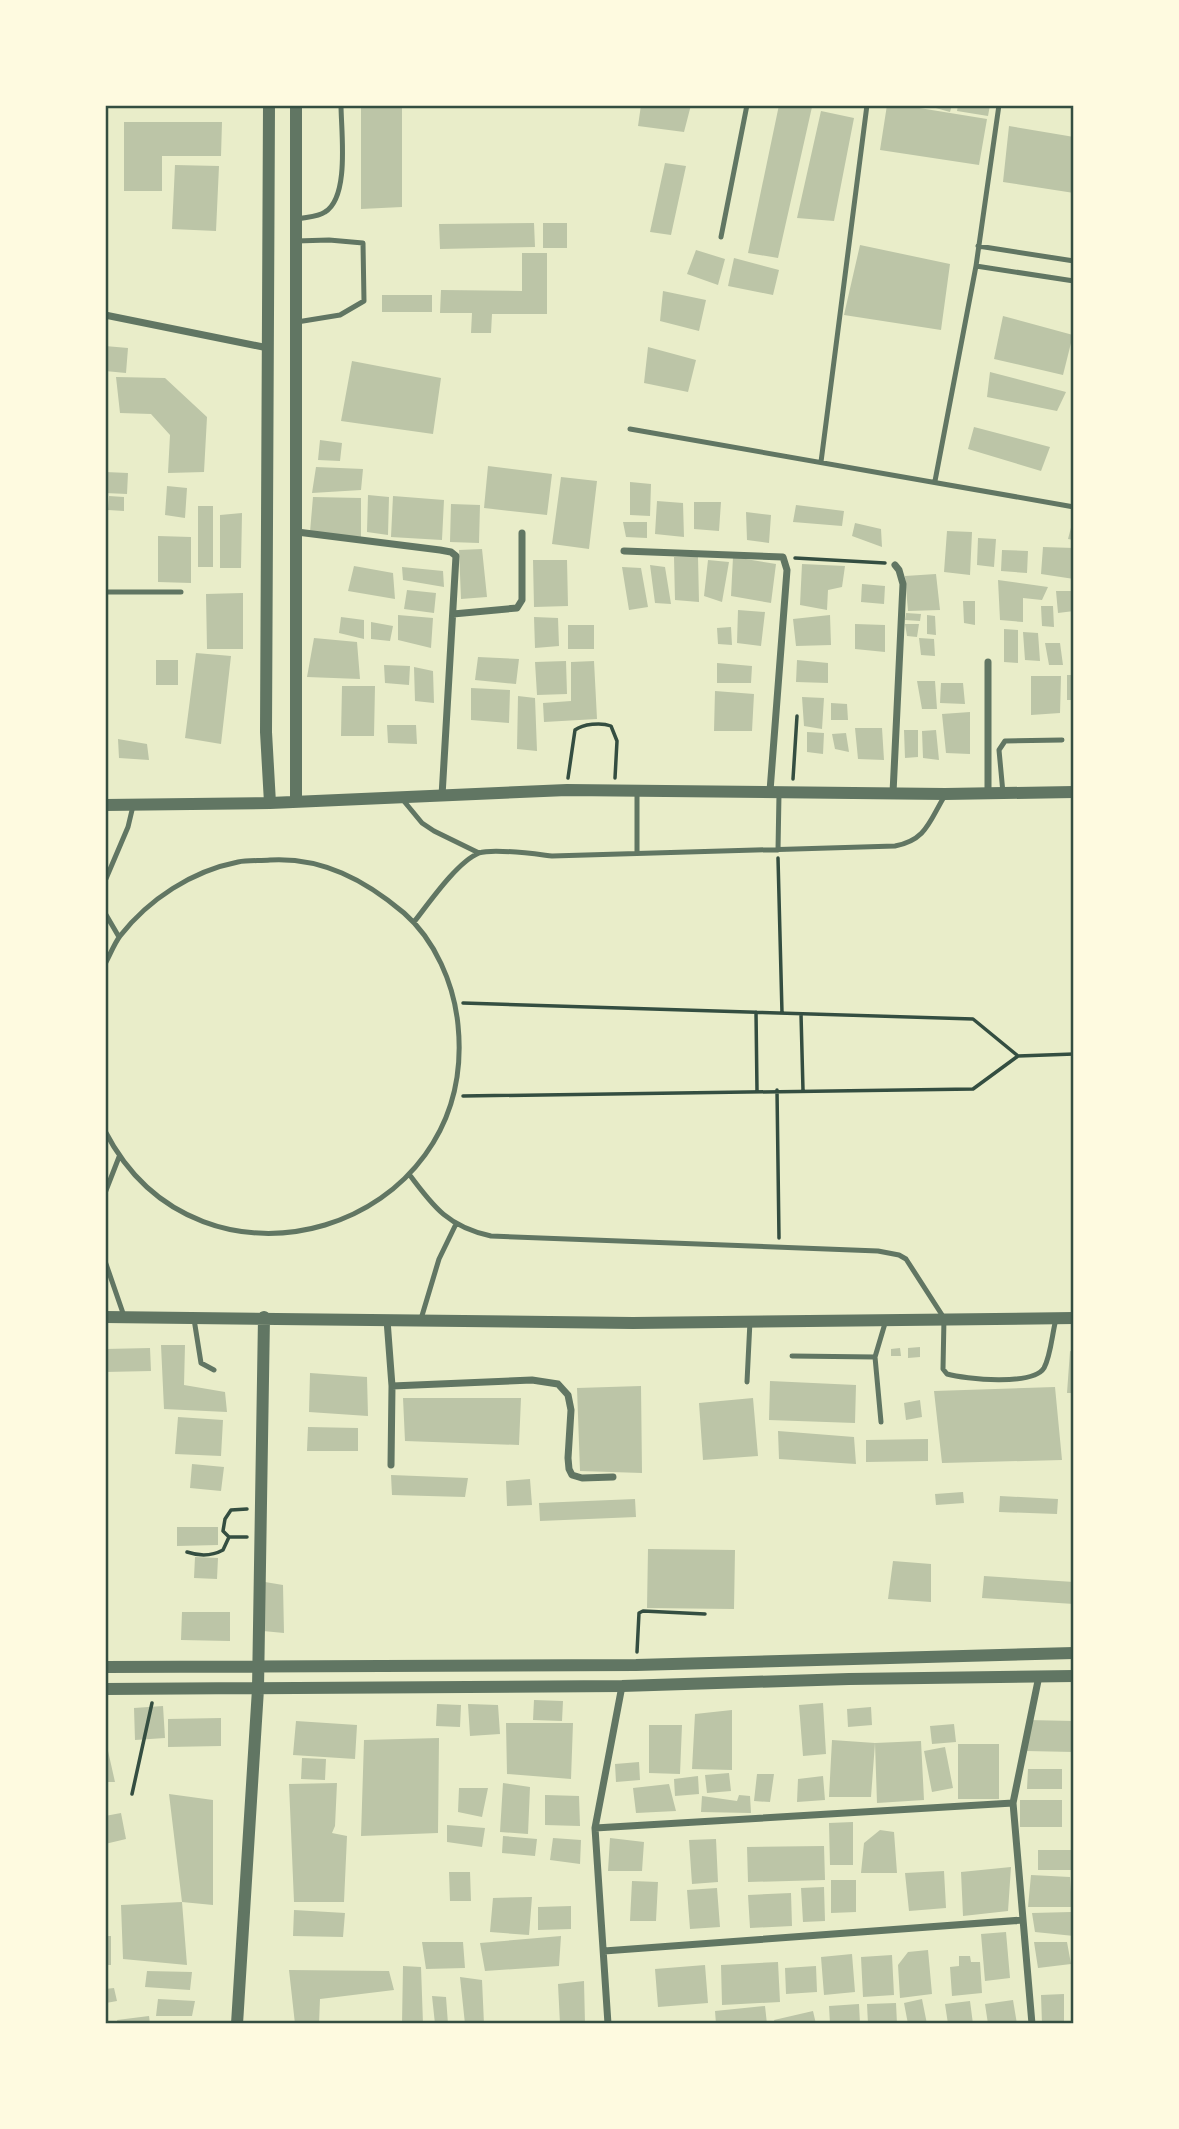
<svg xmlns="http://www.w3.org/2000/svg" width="1179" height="2129" font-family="'Archivo Narrow',sans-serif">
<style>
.building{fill:#bcc5a7}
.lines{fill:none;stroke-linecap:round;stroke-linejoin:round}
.path{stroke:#344e41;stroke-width:3.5}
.service{stroke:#617663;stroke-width:5}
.minor{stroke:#617663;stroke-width:7}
.tertiary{stroke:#617663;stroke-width:12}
.neatline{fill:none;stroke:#344e41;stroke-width:2.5}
</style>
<rect width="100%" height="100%" fill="#e9edc9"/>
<!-- building -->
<path class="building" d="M361 105H402V207L361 209Z
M641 105H691L684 132 638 126Z
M779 105 812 107 778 258 748 253Z
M887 105H901L987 119 979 165 880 150Z
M925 105H952L950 112Z
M958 105H990L988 116 957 111Z
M821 111 854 118 834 221 797 218Z
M124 122H222L221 156H162V191H124Z
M1009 126 1074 137V193L1003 182Z
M665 163 686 166 671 235 650 232Z
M175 165 219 166 216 231 172 229Z
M534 223 535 247 440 249 439 224Z
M543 223H567V248H543Z
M860 245 950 264 941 330 844 315Z
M696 250 725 259 718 285 687 274Z
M522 253H547V314H492L491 333H471L472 313H440L441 290 522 291Z
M734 258 779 270 773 295 728 286Z
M663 291 706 300 699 331 660 321Z
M382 295H432V312H382Z
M1003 316 1073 335 1063 375 994 359Z
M105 346 128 348 126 373 105 371Z
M648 347 696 360 688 392 644 383Z
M352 361 441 378 433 434 341 421Z
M990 372 1066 392 1057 411 987 397Z
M116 377 165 378 207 417 204 472 168 473 170 435 151 414 120 413Z
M974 427 1050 447 1041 471 968 449Z
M320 440 342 443 340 461 318 460Z
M488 466 552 474 547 515 484 508Z
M316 467 363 469 361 490 312 493Z
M105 472 128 473 127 494 105 493Z
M561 477 597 481 589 549 552 544Z
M630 482 651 484 650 516 630 515Z
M167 486 187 488 185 518 165 515Z
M368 495 389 497 388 535 367 532Z
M109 496 124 497V511L108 510Z
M393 496 444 500 442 540 391 537Z
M313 497 361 498V537L310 532Z
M657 501 683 503 684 537 655 534Z
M694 502H721L719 531 694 529Z
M451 504 480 505 479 543 450 542Z
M796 505 844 511 842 526 793 522Z
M198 506H213V567H198Z
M746 512 771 515 769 543 747 540Z
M242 513 241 568H220V515Z
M1073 520H1074V540L1068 539Z
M623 522H647V538L626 537Z
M855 523 881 529 882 547 852 536Z
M947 531 972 532 970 575 944 572Z
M158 536 191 537V583L158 582Z
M978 538 996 539 994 567 977 565Z
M1043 547 1074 548V579L1041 574Z
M482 549 487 597 461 599 459 550Z
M1002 550 1028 551 1027 573 1001 571Z
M674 557H698L699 602 675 600Z
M733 557 776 564 771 603 731 596Z
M533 560H567L568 606 534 607Z
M708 560 729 562 722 602 704 596Z
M802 564 845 566 842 587 828 590 827 610 800 605Z
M650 565 665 567 671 604 655 603Z
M354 566 393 573 395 599 348 591Z
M402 567 443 571 444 587 403 580Z
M622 567 641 568 648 607 629 610Z
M936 574 940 610 908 611 905 576Z
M998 580 1048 587 1042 600 1023 598V622L1000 620Z
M862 584 885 586 884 604 861 602Z
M407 590 436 593 434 613 404 609Z
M1056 591H1074V611L1058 613Z
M243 593V649H207L206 594Z
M963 601H975V625L964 623Z
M1041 606H1053L1054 627 1042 626Z
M738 610 765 612 761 646 737 643Z
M906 613 921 614 920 621 905 620Z
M398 615 433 618 431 648 398 640Z
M830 615 831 645 796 646 793 619Z
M927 615 935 616 936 635 927 634Z
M341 617 364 620V639L339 633Z
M534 617 558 618 559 646 535 648Z
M371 622 393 626 390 641 371 639Z
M855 624 885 625V652L855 649Z
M905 624H919L917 637 907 636Z
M568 625H594V649H568Z
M731 627 732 645 718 644 717 628Z
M1004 629 1018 630V663L1004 662Z
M1023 632 1038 633 1040 661 1025 660Z
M314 638 357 642 360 679 307 677Z
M919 638 934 639 935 656 921 655Z
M1045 643H1060L1063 665H1049Z
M196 653 231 656 221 744 185 738Z
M478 657 519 659 516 684 475 680Z
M156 660H178V685H156Z
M797 660 828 663V683L796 682Z
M566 661 567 694 537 695 535 662Z
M594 661 597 719 544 722 543 703 571 701V662Z
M717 663 752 666 751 683H717Z
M384 665 410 666 409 685 385 683Z
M414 667 433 671 434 703 415 701Z
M1067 675H1074V700H1067Z
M1031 676H1061L1060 713 1031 715Z
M917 681H935L937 709H922Z
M941 683H963L965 704 940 703Z
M342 686H375L374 736H341Z
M471 688 510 690 509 723 471 720Z
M715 691 754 694 752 731H714Z
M518 696 535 698 537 751 517 749Z
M802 697 824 698 822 729 804 726Z
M831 703 847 704 848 720H831Z
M970 712V754L946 753 942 714Z
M387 725H416L417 744 388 743Z
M855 728H882L884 760 858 759Z
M904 730H918V757L905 758Z
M936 730 939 760 923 758 922 731Z
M807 732 824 733 823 754 807 752Z
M846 733 849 752 835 749 832 734Z
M118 739 147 744 149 760 119 758Z
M161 1345H185L184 1385 225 1392 227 1412 164 1409Z
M920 1347V1357L908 1358V1348Z
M150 1348 151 1371 105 1372V1349Z
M900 1348 901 1356H891V1349Z
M1070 1351 1074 1352V1393H1067Z
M310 1373 367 1377 368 1416 309 1412Z
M770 1381 856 1385 855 1423 769 1420Z
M641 1386 642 1473 580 1471 577 1388Z
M1055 1387 1062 1460 942 1463 934 1391Z
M403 1398H521L519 1445 405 1441Z
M753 1398 758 1456 703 1460 699 1403Z
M920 1400 922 1417 906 1420 904 1403Z
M178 1417 223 1420 221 1456 175 1454Z
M308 1427 358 1428V1451H307Z
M778 1431 854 1437 856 1464 779 1459Z
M928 1439V1461L866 1462V1440Z
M192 1464 224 1467 221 1491 190 1488Z
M391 1475 468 1478 465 1497 392 1495Z
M530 1479 532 1505 507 1506 506 1481Z
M963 1492 964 1503 936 1505 935 1494Z
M1000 1496 1058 1499 1057 1514 999 1512Z
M635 1499 636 1517 540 1521 539 1503Z
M177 1527H218V1545L177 1546Z
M648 1549 735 1550 734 1609 647 1608Z
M195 1557 218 1558 217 1579 194 1578Z
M893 1561 931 1564V1602L888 1599Z
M984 1576 1074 1582V1604L982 1598Z
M265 1582 283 1585 284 1633 263 1631Z
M182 1612H230V1641L181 1640Z
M534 1700 563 1701 562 1721 533 1720Z
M823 1703 826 1754 803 1756 799 1705Z
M437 1704 461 1705 460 1727 436 1726Z
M468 1704 498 1705 500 1734 470 1736Z
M163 1706 165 1738 135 1740 134 1708Z
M871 1707 872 1725 848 1727 847 1709Z
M732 1710V1770L692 1769 695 1714Z
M221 1718V1746L168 1747V1719Z
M1027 1720 1074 1721V1752L1026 1751Z
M296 1721 357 1725 355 1759 293 1755Z
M506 1723H573L571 1779 507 1774Z
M954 1724 956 1742 932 1744 930 1726Z
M649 1725H682L680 1774 649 1773Z
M439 1738 438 1833 361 1836 364 1740Z
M832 1740 875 1743 871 1797H829Z
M921 1741 924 1800 877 1803 875 1743Z
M105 1742H106L115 1782H105Z
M958 1744H999V1799H958Z
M945 1747 953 1788 932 1792 924 1751Z
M302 1758 326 1759 325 1780 301 1779Z
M639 1762 640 1780 616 1782 615 1764Z
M1028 1769H1062V1789H1027Z
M729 1773 731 1791 707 1793 705 1775Z
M757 1774H774L770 1802 754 1801Z
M698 1776 699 1794 675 1796 674 1779Z
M823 1776 825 1800 797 1802 798 1779Z
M337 1783 335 1826 332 1833 347 1836 344 1902H294L289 1784Z
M503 1783 530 1787 528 1834 500 1832Z
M669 1784 676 1811 636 1813 633 1788Z
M459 1788H488L482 1817 458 1812Z
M169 1794 213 1800V1905L182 1902Z
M545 1795 579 1796 580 1826 545 1825Z
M739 1795 750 1796 751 1813 701 1812 702 1796 737 1801Z
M1020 1800H1062V1827H1020Z
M121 1813 126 1839 105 1844V1816Z
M853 1822V1865H830L829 1823Z
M447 1825 485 1828 482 1847 447 1842Z
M880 1830 894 1832 897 1873H861L864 1843Z
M503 1836 537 1839 535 1856 502 1853Z
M553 1838 581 1840 580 1864 550 1860Z
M610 1838 644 1842 642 1871H608Z
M716 1839 718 1882 692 1884 689 1840Z
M824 1846 825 1880 748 1882 747 1847Z
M1038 1850H1074V1870H1038Z
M1011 1867 1008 1911 963 1916 961 1872Z
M944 1871 946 1908 909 1911 905 1873Z
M449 1872H470L471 1901H450Z
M1031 1875 1070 1877 1072 1907H1028Z
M831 1880H856V1912L831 1913Z
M632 1881 658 1882 656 1921H630Z
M824 1887 825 1921 803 1922 801 1888Z
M717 1888 720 1927 690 1929 687 1890Z
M791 1893 792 1926 750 1928 748 1895Z
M532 1897 529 1935 490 1932 493 1898Z
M182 1902 187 1965 123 1959 121 1905Z
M571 1906V1929L538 1930V1907Z
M294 1910 345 1913 343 1937 293 1936Z
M1071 1912 1074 1936 1035 1932 1032 1913Z
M1006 1932 1010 1978 985 1981 981 1934Z
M105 1936H111V1965H105Z
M561 1936 559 1966 485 1971 480 1943Z
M422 1942H463L465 1968 426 1969Z
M1034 1942H1067L1071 1964 1038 1968Z
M928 1950 932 1994 900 1998 898 1965 908 1952Z
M852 1954 855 1992 824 1995 821 1957Z
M892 1955 894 1995 863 1997 861 1957Z
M959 1956H970L971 1962H980L982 1993 952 1996 950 1967 959 1966Z
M778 1962 780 2002 722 2005 721 1965Z
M705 1965 708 2003 658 2007 655 1969Z
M403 1966 421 1967 423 2024H402Z
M816 1966 817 1992 786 1994 785 1968Z
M289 1970 389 1971 394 1990 320 1999 319 2024H295Z
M147 1971 192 1972 190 1990 145 1987Z
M460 1977 482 1980 484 2024H465Z
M584 1981 585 2024H560L558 1984Z
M114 1988 117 2001 106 2003 105 1989Z
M1064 1994V2023L1042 2024 1041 1995Z
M432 1996 446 1997 448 2024H435Z
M158 1999 195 2001 192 2016H156Z
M922 1999 927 2024H908L904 2003Z
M1013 2000 1017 2024H988L985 2004Z
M970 2001 973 2024H948L945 2004Z
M896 2003 897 2024H868L867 2004Z
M859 2004 860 2024H830L829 2006Z
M765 2006 767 2024H716L715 2011Z
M813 2011 816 2024H775L774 2020Z
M149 2016 150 2024H118L117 2020Z"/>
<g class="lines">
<!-- path -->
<path class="path" d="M795 558 885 563
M568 778 575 730C583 724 601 722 611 726L617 741 615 778
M793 779 797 716
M778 858 782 1013
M463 1003 973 1019 1018 1056
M756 1012 757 1090
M801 1014 803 1090
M777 1090 779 1238
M463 1096 973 1089 1018 1056 1074 1054
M229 1537 223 1531 225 1519 231 1510 247 1509
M187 1552C199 1556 212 1556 223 1550L229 1537H247
M637 1652 639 1613 643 1611 705 1614
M132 1794 152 1703"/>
<!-- service -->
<path class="service" d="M298 219C306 217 318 217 325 212 350 197 341 131 341 105
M721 237 747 105
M296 241 329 240 363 243 364 301 340 315 297 322
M978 246 1074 261
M976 266 1074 281
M630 429 1074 507
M821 462 867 105
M935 481 976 266 999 105
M105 592H181
M637 790V853
M1003 793 999 750 1005 741 1062 740
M403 800 422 823 434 831 479 853
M778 850 779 794
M105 881 128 827 133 806
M105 913 119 937
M414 922C429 903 457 862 479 853 494 848 535 854 552 856L895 846C926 840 929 822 944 797
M105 964C110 955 114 944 120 936 149 899 192 871 238 862 248 860 260 861 270 860 322 857 365 880 404 913 435 940 454 984 458 1025 479 1232 200 1316 105 1131
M409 1174C434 1208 449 1227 491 1236L878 1251 899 1255 906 1259 944 1318 943 1369 947 1374C965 1379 1033 1386 1044 1368 1051 1355 1052 1334 1056 1319
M105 1193 119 1157
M105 1261 124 1316
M194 1319 201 1363 214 1370
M421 1319 439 1259 456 1224
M792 1356 875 1357
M747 1382 750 1321
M881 1422 875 1357 886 1320"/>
<!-- minor -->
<path class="minor" d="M105 315 268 348
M297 532 440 550 451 552 456 556 442 796
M624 551 783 557 787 570 770 791
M453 614 517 608 522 600V533
M988 662V794
M893 793 903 584 899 570 895 565
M387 1320 392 1386 391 1465
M392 1386 532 1380 558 1384 568 1395 571 1410 568 1458 569 1469 572 1475 582 1478 613 1477
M595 1828 1013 1803
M604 1951 1023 1920
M608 2024 595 1828 622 1686
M1032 2024 1013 1803 1039 1676"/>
<!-- tertiary -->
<path class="tertiary" d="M269 105 266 732 270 803
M296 802V105
M105 805 270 803 567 790 945 794 1074 792
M105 1317 633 1323 1074 1318
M105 1667 636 1665 1074 1653
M105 1689 622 1686 849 1679 1074 1676
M237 2024 258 1689 264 1317"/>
</g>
<!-- border -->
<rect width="1179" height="2129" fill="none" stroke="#fefae0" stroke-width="214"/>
<rect x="107" y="107" width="965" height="1915" class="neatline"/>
</svg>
